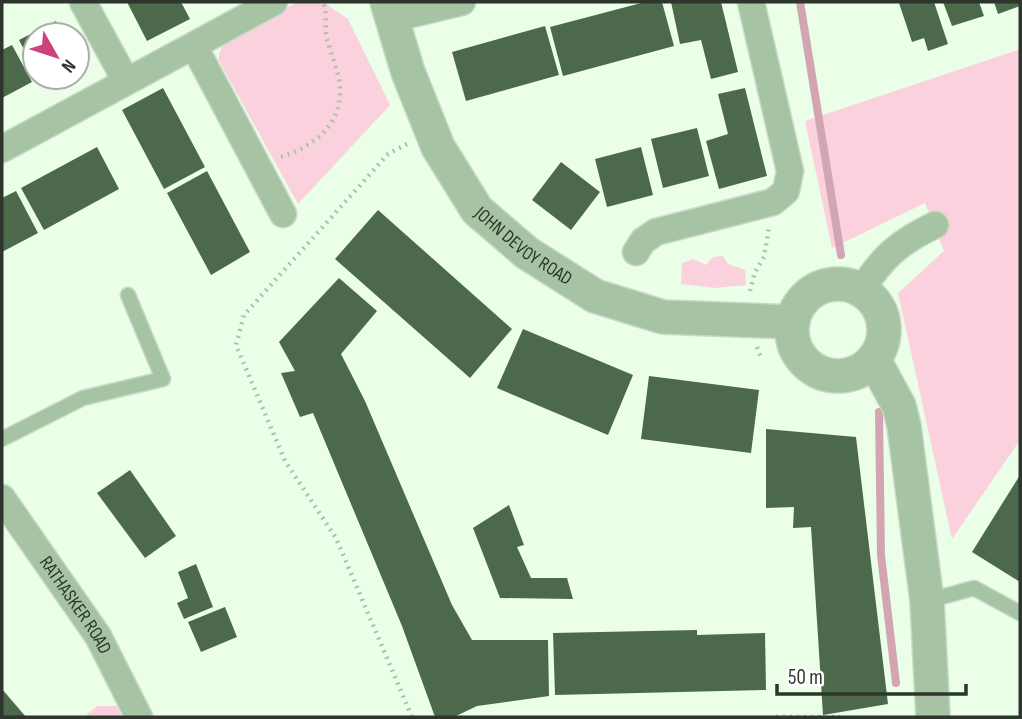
<svg xmlns="http://www.w3.org/2000/svg" width="1022" height="719" font-family="'Sofia Sans Condensed',sans-serif">
<style>
.green{fill:#fcd1de}
.lines{fill:none;stroke-linecap:round;stroke-linejoin:round}
.stream{stroke:#d3a5b3;stroke-width:8}
.building{fill:#4d694b}
.service-casing{stroke:#c8dac6;stroke-width:17}
.minor-casing{stroke:#c8dac6;stroke-width:29}
.tertiary-casing{stroke:#c8dac6;stroke-width:36}
.path{stroke:#b0c0af;stroke-width:4.5;stroke-dasharray:2 5;stroke-linecap:butt}
.service{stroke:#a6c3a4;stroke-width:14}
.minor{stroke:#a6c3a4;stroke-width:26}
.tertiary{stroke:#a6c3a4;stroke-width:33}
.labels{text-anchor:middle;dominant-baseline:central;stroke-width:7;stroke-linejoin:round;paint-order:stroke}
.street-label{font-size:19px;fill:#2d352d;stroke:#fff}
</style>
<rect width="100%" height="100%" fill="#eafee8"/>
<!-- green -->
<path class="green" d="M298 2H323L348 19 390 105 298 204 218 59 224 39Z
M1020 49V440L952 539 898 293 944 251 925 203 832 248 805 121Z
M723 256 728 264 745 270 746 285 716 288 681 284 682 263 693 259 706 265 713 257Z
M97 706H117L122 717H84Z"/>
<g class="lines">
<!-- stream -->
<path class="stream" d="M800 2 841 255
M879 412 881 555 896 683"/>
</g>
<!-- building -->
<path class="building" d="M127 2H181L190 19 147 41Z
M645 2H662L674 46 563 76 550 27Z
M671 2H721L738 72 711 79 701 40 680 44Z
M934 2 948 44 928 51 924 38 912 42 899 3Z
M943 2H979L984 16 952 26Z
M994 2H1020V6L998 14Z
M56 21 63 35H35V71L19 40Z
M545 26 559 75 466 101 452 52Z
M12 45 32 82 2 98V50Z
M163 88 205 167 164 189 122 110Z
M745 88 767 176 719 189 706 141 728 134 718 94Z
M697 128 709 176 663 188 651 139Z
M97 147 119 189 44 230 21 188Z
M641 147 653 195 607 207 595 159Z
M561 162 600 192 571 230 532 200Z
M207 171 250 252 211 275 167 193Z
M16 191 38 233 2 252V198Z
M378 210 512 329 470 378 335 259Z
M339 278 377 311 341 354 365 401 452 605 472 640H548L549 696 477 706 454 717H435L402 626 313 413 300 417 281 373 295 371 279 342Z
M523 329 633 375 608 435 497 388Z
M649 376 759 390 751 453 641 439Z
M766 429 856 437 888 704 823 715 811 527 793 528 794 507 766 508Z
M130 470 176 536 145 558 97 493Z
M1020 475V582L972 552Z
M509 505 524 545 517 547 531 578H567L573 599 500 598 473 528Z
M196 564 213 607 184 619 177 603 188 598 178 572Z
M225 607 237 637 201 652 188 622Z
M697 630V635L765 633 766 690 555 695 553 633Z
M2 689 26 717H2Z"/>
<g class="lines">
<defs>
<path id="service" d="M2 439 83 398 163 379 128 295
M927 601 974 588 1020 613"/>
<g id="minor">
<path d="M83 2 126 81"/>
<path d="M391 19 462 2"/>
<path d="M194 46 283 214"/>
<path d="M2 149 274 2"/>
<path d="M636 252 643 241 656 232 773 202 786 191 790 171 751 2"/>
<path d="M862 289C883 257 899 242 935 225"/>
<path id="s1" d="M2 498 98 636 139 717"/>
</g>
<g id="tertiary">
<path id="s2" d="M387 2 408 72 438 147 477 210 527 253 595 296 663 317 793 322"/>
<circle cx="838" cy="330" r="46"/>
<path d="M874 360 899 406 904 426 927 601 933 717"/>
</g>
</defs>
<!-- service casing -->
<use href="#service" class="service-casing"/>
<!-- minor casing -->
<use href="#minor" class="minor-casing"/>
<!-- tertiary casing -->
<use href="#tertiary" class="tertiary-casing"/>
<!-- path -->
<path class="path" d="M407 144 388 154 244 315 236 345 285 461 336 538 412 717
M281 157C312 147 339 128 340 93 341 76 331 55 327 39 324 25 328 15 323 2
M750 291 755 272 764 257 769 227
M757 347 762 360
M776 717H840"/>
<!-- service -->
<use href="#service" class="service"/>
<!-- minor -->
<use href="#minor" class="minor"/>
<!-- tertiary -->
<use href="#tertiary" class="tertiary"/>
</g>
<g class="labels">
<!-- street labels -->
<g class="street-label">
<text stroke="none"><textPath href="#s2" startOffset="287">JOHN DEVOY ROAD</textPath></text>
<text stroke="none"><textPath href="#s1" startOffset="130">RATHASKER ROAD</textPath></text>
</g>
</g>
<!-- border -->
<rect width="1022" height="719" fill="none" stroke="#2d352d" stroke-width="7"/>
<!-- north arrow -->
<g transform="translate(56 56) rotate(129)"><circle r="33" fill="#ffffff" stroke="#abaeab" stroke-width="2"/>
<path d="M0-5L12 26L0 18L-12 26Z" fill="#cb427c"/>
<text y="-10" font-size="19" font-weight="bold" text-anchor="middle" fill="#2d352d">N</text>
</g>
<!-- scale -->
<path d="M777 684v10h189v-10" fill="none" stroke="#2d352d" stroke-width="3.5"/>
<text x="788" y="684" font-size="21" fill="#2d352d" stroke="#ffffff" stroke-width="5" paint-order="stroke">50 m</text>
</svg>
